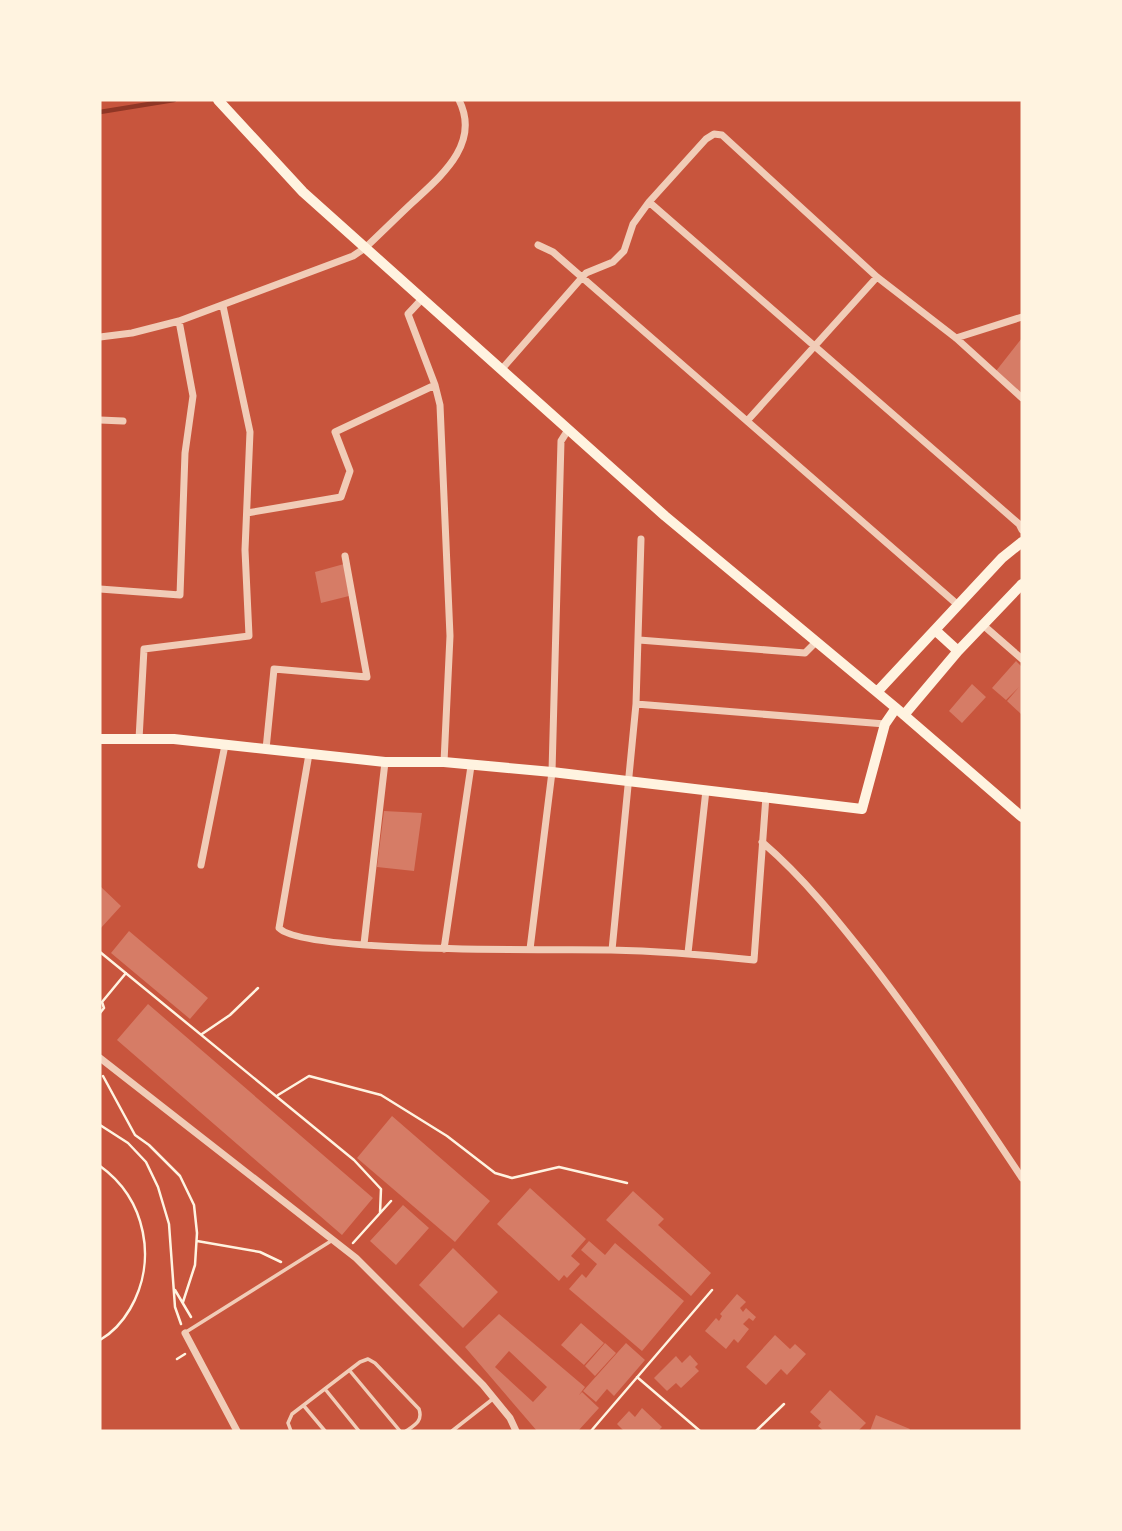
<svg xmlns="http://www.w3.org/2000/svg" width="1122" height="1531" font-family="'Alegreya Sans',sans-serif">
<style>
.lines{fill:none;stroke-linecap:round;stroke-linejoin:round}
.stream{stroke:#8f3625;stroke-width:4.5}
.building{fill:#d67c66;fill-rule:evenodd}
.path{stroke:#fff3e0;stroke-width:2.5}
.service{stroke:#f1ccb7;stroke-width:3.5}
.minor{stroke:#f1ccb7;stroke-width:7}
.secondary{stroke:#fff3e0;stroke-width:10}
</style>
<rect width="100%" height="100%" fill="#c8553d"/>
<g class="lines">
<!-- stream -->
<path class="stream" d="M100 112 174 100"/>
</g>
<!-- building -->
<path class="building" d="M1022 338V395L996 371Z
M344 564 349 596 321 603 315 572Z
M1016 661 1022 667 1021 714 1007 701 1019 687 1006 700 992 688Z
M972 684 986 697 962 723 949 711Z
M384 811 422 813 414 871 377 867Z
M100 886 121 906 100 929Z
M129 931 208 998 190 1019 111 953Z
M148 1004 373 1198 342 1235 117 1040Z
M392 1116 490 1201 455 1242 357 1158Z
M530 1188 586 1239 571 1256 580 1264 567 1278 564 1275 559 1281 497 1224Z
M633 1191 664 1219 658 1225 711 1273 691 1296 606 1220Z
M403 1205 429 1228 396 1265 370 1241Z
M589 1241 605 1255 615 1243 684 1301 642 1351 569 1289 582 1274 586 1278 597 1264 581 1250Z
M453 1248 498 1292 463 1328 419 1285Z
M737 1294 746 1302 740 1308 743 1312 746 1308 756 1317 753 1321 749 1318 743 1324 749 1329 738 1343 734 1339 726 1349 705 1331 716 1318 719 1321 722 1316 720 1314Z
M499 1314 585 1387 579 1395 582 1392 599 1408 578 1431H537L465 1347ZM509 1351 547 1387 533 1402 495 1367Z
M581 1323 604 1343 584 1365 561 1345Z
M775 1335 790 1349 795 1344 806 1354 787 1375 781 1369 766 1385 746 1367Z
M605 1343 616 1353 595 1376 585 1366Z
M626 1343 645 1360 614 1396 607 1389 596 1402 583 1391Z
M690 1355 698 1364 695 1367 699 1371 681 1388 676 1383 667 1391 654 1378 676 1356 682 1363Z
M830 1390 866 1423 858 1431H824L818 1426 821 1422 810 1412Z
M642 1408 662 1427 658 1431H624L617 1424 629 1411 635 1417Z
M876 1415 910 1429 909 1431H870Z"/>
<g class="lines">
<!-- path -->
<path class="path" d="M100 952 354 1160 381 1189 380 1213
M100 1013 104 1008 102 1002 126 973
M202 1034 230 1015 258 988
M103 1076 135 1135 149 1145 180 1176 194 1205 197 1233 195 1265 183 1302
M278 1095 309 1076 381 1095 447 1136 495 1173 512 1178 559 1167 627 1183
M100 1125 128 1143 146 1162 158 1187 169 1224 175 1307 181 1324
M100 1166C146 1199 158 1261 130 1309 123 1321 112 1333 100 1340
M197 1241 260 1252 281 1262
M353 1243 391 1201
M175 1290 191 1317
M177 1359 185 1354
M637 1377 700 1431
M591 1431 712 1290
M756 1431 784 1404"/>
<!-- service -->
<path class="service" d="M186 1332 331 1241
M350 1371 400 1431
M325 1389 359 1431
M304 1406 325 1431
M291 1431 288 1423 292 1414 360 1362 368 1359 375 1363 419 1409C423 1421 415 1425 406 1431
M452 1431 494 1398"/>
<!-- minor -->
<path class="minor" d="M649 202 1019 524 1022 530
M538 245 553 252 958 605
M422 299 408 314 435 385 440 405 450 636 444 762
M179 321 353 256 365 248C381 233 396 218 412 203 441 176 481 144 459 100
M100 337 132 333 179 321 193 396 185 453 180 595 100 589
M956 338 1022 317
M501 370 586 273 613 262 624 251 633 224 649 202 706 139 714 134 722 135 877 277 956 338 1022 398
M100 420 123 421
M747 421 877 277
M247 513 341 497 350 471 335 432 435 385
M983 625 1022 659
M639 640 805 653 816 642
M636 704 885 724
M139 739 144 649 249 636 245 550 250 432 223 306
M266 749 274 669 367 677 345 556
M309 754 279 928C303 954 562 949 611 950 659 951 706 955 754 960L766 796
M762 842C804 878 838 921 872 964 925 1033 974 1106 1022 1178
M201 865 225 745
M364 944 385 762
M444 949 471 766
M530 949 552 772 561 441 568 430
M612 950 636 704 641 539
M688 953 706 790
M100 1058 356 1258 483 1385 510 1418 516 1431
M185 1333 237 1431"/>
<!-- secondary -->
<path class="secondary" d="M218 100 303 192 665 516 896 708 1022 817
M935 630 958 651
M877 692 1002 558 1022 542
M904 715 958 651 1022 584
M100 739H174L385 762H444L552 772 862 809 885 724 896 708"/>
</g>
<!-- border -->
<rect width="1122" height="1531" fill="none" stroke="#fff3e0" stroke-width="203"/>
</svg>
